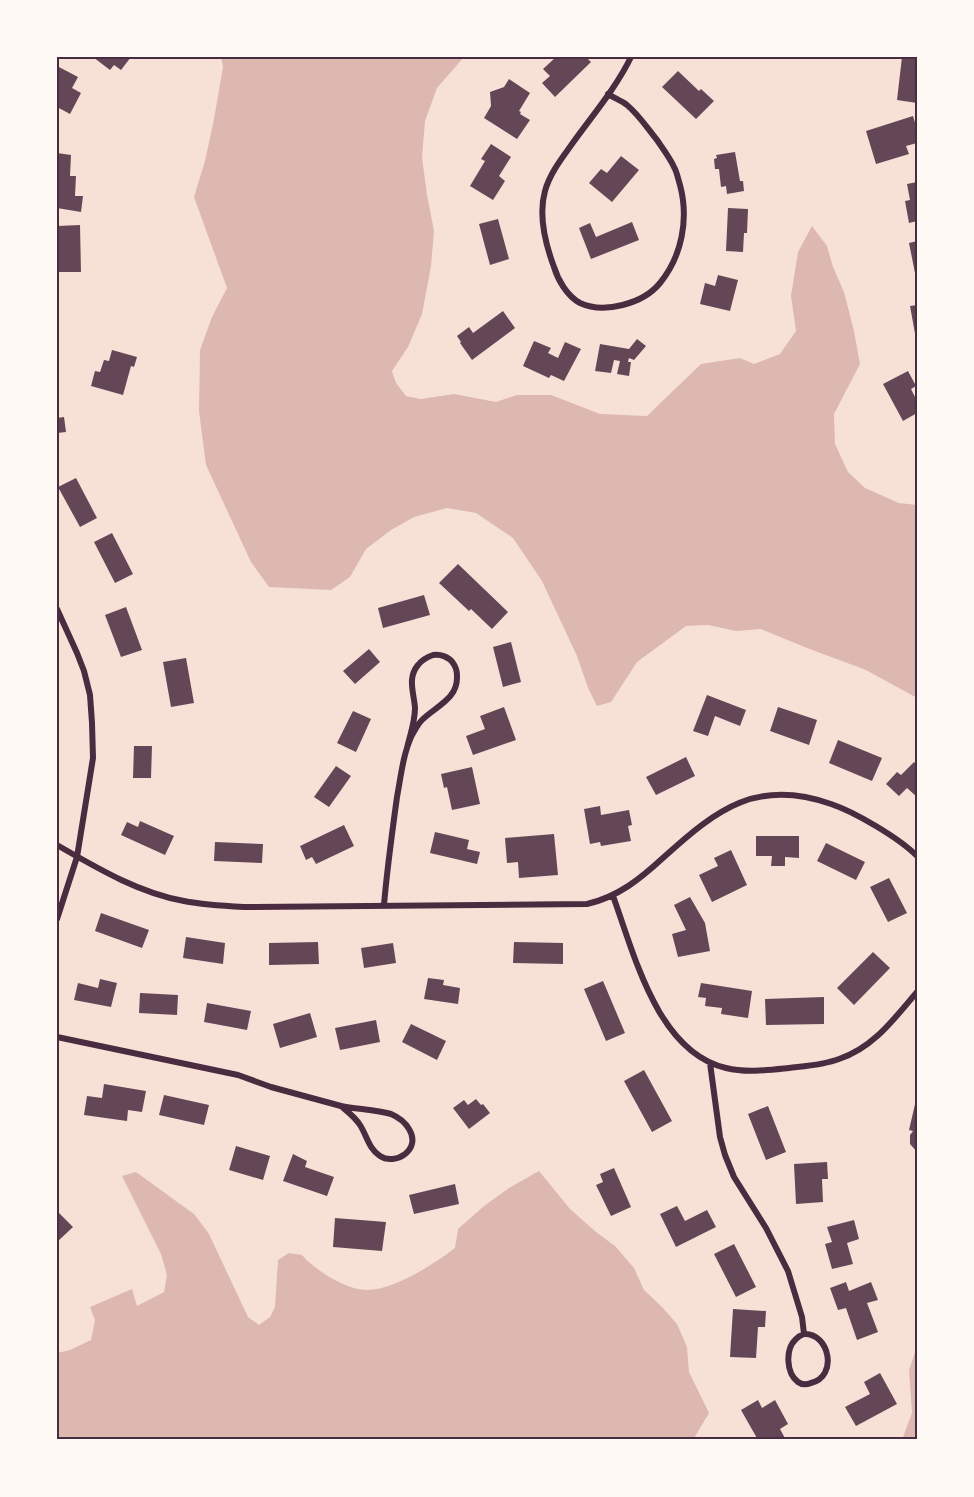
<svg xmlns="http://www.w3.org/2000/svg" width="974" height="1497" font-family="Commissioner,sans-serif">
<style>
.water{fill:#dcb8b0}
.building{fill:#644757}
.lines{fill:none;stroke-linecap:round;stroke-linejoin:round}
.minor{stroke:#4a2c40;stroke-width:6}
.neatline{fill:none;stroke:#4a2c40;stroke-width:2}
</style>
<rect width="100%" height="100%" fill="#f7e1d7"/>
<!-- water -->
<path class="water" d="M221 57H464L437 88 425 121 422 157 427 195 434 231 431 266 422 314 408 347 392 371 396 383 406 396 421 399 454 394 496 402 517 395H551L600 414 647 416 701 364 740 358 754 364 780 354 796 331 791 296 798 252 812 226 827 246 833 267 844 292 854 331 860 364 834 414 835 444 848 472 865 488 899 503 917 505V698L866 670 807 648 761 629 736 631 708 625 686 626 637 662 611 702 597 706 588 688 577 656 542 581 513 538 476 513 447 508 414 517 391 530 366 549 350 577 331 590 269 587 251 562 206 465 199 411 200 350 212 317 227 288 194 197 205 161 214 119 223 67Z
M539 1171 570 1209 596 1232 615 1246 634 1268 644 1290 662 1307 677 1324 687 1347 689 1372 709 1413 693 1440H57V1353L70 1350 91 1340 95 1320 90 1307 132 1289 137 1306 164 1292 167 1275 161 1254 122 1176 136 1172 194 1214 209 1234 248 1317 259 1325 270 1317 275 1307 278 1260 289 1253 302 1255C315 1270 346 1290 367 1290 394 1290 434 1264 455 1248L458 1229 484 1206 509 1188Z
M917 1346V1440H902L912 1413 909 1370Z"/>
<!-- building -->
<path class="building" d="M93 57H131L121 70 114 65 110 70Z
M556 57H560L562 59 563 57H586L591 62 555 97 542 83 550 76 543 69Z
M902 57 917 58V103L897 100Z
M57 66 78 77 72 88 81 93 70 114 57 107Z
M678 71 699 91 701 89 714 101 696 119 662 87Z
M509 79 530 93 519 111 521 112 520 114 530 120 517 139 484 118 491 106 490 92 504 87Z
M913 116 917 129V143L906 146 909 154 876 164 866 131Z
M491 144 511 157 499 176 505 181 493 200 470 186 485 161 481 159Z
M735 152 740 181H743L744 191 727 194 726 186 721 187 719 169H715L714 159 717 158 716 155Z
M57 153 71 155 70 176H76L75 196H83L81 212 57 208Z
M621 156 639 170 612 202 589 183 601 169 607 173Z
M917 182V221L909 223 905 201 910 200 907 184Z
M728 208 748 209 747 233H744L743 252 726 251Z
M498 219 509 259 490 265 479 224Z
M632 222 639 240 591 259 579 228 590 223 596 237Z
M80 225 81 272H57V257H59V235L57 236V226Z
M917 241V278H916L909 243Z
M718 275 738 280 730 311 700 304 705 283 715 286Z
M917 305V339H916L910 306Z
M503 311 515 328 472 360 460 343 461 342 457 336 469 327 473 333Z
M637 339 646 346 634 360 629 358 628 362H631L629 376 617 374 620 361 614 360 611 373 595 371 600 344 629 349Z
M534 341 551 348 548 353 558 358 565 342 581 349 564 381 551 375 549 378 523 366Z
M112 350 137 357 134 367 131 366 123 395 91 386 95 371 100 372 104 360 109 361Z
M908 371 916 386 911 389 916 399 917 398V413L903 421 883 384Z
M64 417 66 432 57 433V418Z
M76 478 97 518 80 527 58 487Z
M112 533 133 574 115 583 94 542Z
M458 564 508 612 492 629 471 609 469 611 439 583Z
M424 595 430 615 383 628 378 608Z
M126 607 142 650 121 657 105 615Z
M511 642 521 682 503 687 493 647Z
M369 649 380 662 355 684 343 671Z
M186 658 194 703 171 707 163 662Z
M707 695 746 710 740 726 715 716 708 736 693 731Z
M504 707 516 740 473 755 466 736 485 729 480 716Z
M778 707 817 720 809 745 770 731Z
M353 711 371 719 356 752 337 743Z
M838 740 882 758 872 781 829 763Z
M134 746H152L151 778H133Z
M686 757 695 776 656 795 646 777Z
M914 762 917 765V797L907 788 899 796 886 784 897 772 901 775Z
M336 766 351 776 329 807 314 797Z
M472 767 480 804 452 810 447 787 444 788 441 774Z
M600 806 601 815 629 810 632 825 628 826 631 841 601 846 600 842 590 844 584 809Z
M140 821 174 836 165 855 121 835 127 822 138 827Z
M344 825 354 846 316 864 312 857 306 860 300 846Z
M435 832 469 840 467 849 480 852 477 864 430 853Z
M554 834 558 875 519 878 518 862 507 863 505 838Z
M756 836H799V858L785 857V866H771L772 856H756Z
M215 842 263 844 262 863 214 861Z
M826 843 865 862 856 880 817 861Z
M731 850 747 885 712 902 699 875 718 866 714 858Z
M889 878 907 913 888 922 870 887Z
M690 897 705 923 710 951 678 957 672 934 686 930 674 905Z
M101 913 149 930 142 948 95 931Z
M186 937 225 943 223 964 183 958Z
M318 942 319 964 269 965V943Z
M514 942 563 943V964L513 963Z
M393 943 396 963 364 968 361 948Z
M873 952 890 968 854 1005 837 988Z
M428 978 444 980 443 985 460 988 458 1004 424 999Z
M100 979 117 983 111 1007 74 1000 78 983 98 988Z
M603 981 625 1033 606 1041 584 989Z
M701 983 752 991 748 1018 721 1014 722 1008 705 1006 706 998 698 997Z
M140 993 178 995 177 1015 139 1013Z
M824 997V1024L766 1025 765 999Z
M207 1003 251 1011 247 1030 204 1022Z
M310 1013 317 1037 280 1048 273 1024Z
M376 1020 380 1042 340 1050 335 1028Z
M411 1024 446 1041 437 1060 402 1042Z
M644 1070 672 1121 652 1132 624 1081Z
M104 1084 146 1091 142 1112 128 1110 127 1121 84 1115 87 1096 102 1098Z
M164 1095 209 1105 204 1125 159 1115Z
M476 1099 481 1105 483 1104 490 1113 469 1129 453 1108 464 1100 468 1105Z
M916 1100H917V1152L910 1144V1135L913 1131 909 1130Z
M768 1106 786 1152 766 1160 748 1114Z
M236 1146 270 1156 263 1180 229 1170Z
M293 1154 307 1161 305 1167 334 1177 327 1196 283 1181Z
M827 1162 828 1179H822L823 1202 796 1204 794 1164Z
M614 1168 631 1207 611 1216 596 1185 603 1182 600 1174Z
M455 1184 459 1204 414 1214 409 1195Z
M677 1206 685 1221 707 1210 716 1227 676 1247 660 1214Z
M57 1211 73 1227 57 1242Z
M335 1218 386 1222 382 1251 333 1247Z
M854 1220 859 1239 847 1243 853 1264 832 1269 825 1244 832 1242 827 1227Z
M734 1244 756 1287 736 1297 714 1254Z
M846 1282 849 1291 871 1282 878 1300 867 1303 878 1332 857 1340 846 1308 838 1310 830 1288Z
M733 1309 766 1311 765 1327H758L756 1358 730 1357Z
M880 1373 897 1404 856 1426 845 1407 870 1394 864 1382Z
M758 1400 762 1408 775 1400 788 1424 780 1429 786 1440H758L741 1410Z"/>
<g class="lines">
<!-- minor -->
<path class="minor" d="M608 94C614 98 622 101 627 105 639 115 648 129 657 140 663 149 670 158 674 167 677 172 678 179 680 185 689 219 682 256 660 283 643 304 604 314 580 303 567 296 558 280 554 267 545 243 538 216 545 191 550 173 562 158 572 144 592 116 616 88 631 57
M57 609 77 653 84 671 90 695 92 723 93 758 77 857 57 919
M57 845C97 868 139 893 184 901 204 905 225 906 245 907L587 904C618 897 640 879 664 857 717 809 757 778 831 804 855 812 899 838 917 856
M613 896C634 953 657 1052 726 1068 746 1073 769 1070 789 1068 806 1066 823 1065 839 1059 873 1048 894 1019 917 992
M384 905C387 869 392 833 397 797 401 776 403 754 412 735 415 730 418 724 422 720 436 706 458 699 457 676 457 671 456 667 453 663 449 657 441 654 433 655 427 657 422 660 418 665 407 678 414 693 415 708 415 722 410 735 407 748
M57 1037 238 1075 271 1087 341 1106
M710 1063 720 1137 725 1155 734 1177 766 1228 788 1271 802 1317 804 1334
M341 1106C356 1109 376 1110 391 1114 398 1117 405 1122 409 1129 422 1150 395 1166 380 1156 369 1149 367 1136 360 1125 355 1117 348 1112 341 1106Z
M804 1334C830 1333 838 1377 811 1383 806 1385 802 1385 798 1382 786 1373 785 1349 796 1339 798 1337 801 1335 804 1334Z"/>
</g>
<!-- border -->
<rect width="974" height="1497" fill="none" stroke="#fffaf5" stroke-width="117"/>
<rect x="58" y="58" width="858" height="1380" class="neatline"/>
</svg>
